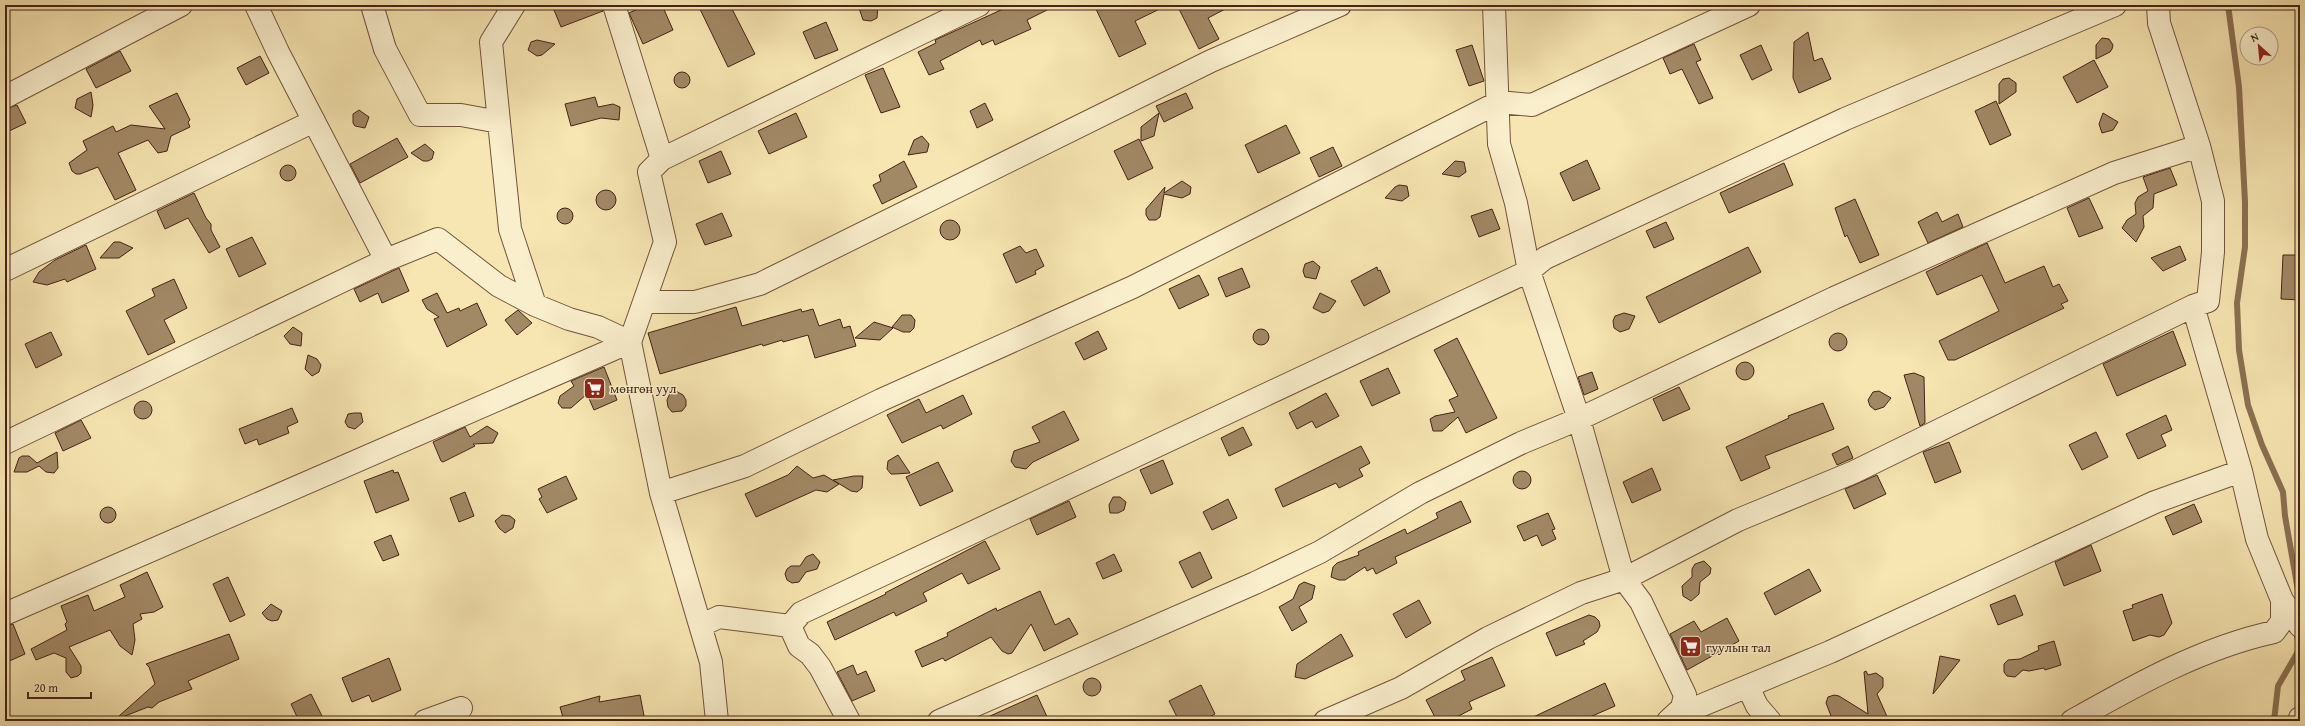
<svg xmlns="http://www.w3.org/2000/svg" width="2305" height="726" font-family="'Gentium Book Plus',serif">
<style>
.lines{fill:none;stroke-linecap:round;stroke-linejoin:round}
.stream{stroke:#8b7152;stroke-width:6}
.building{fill:#a28966;stroke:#452414}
.street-casing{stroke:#72543c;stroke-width:24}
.street{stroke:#faefcd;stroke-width:22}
.labels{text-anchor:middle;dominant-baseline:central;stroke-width:3;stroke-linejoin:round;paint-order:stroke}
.poi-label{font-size:13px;fill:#452414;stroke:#faefcd;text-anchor:start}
</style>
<rect width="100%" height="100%" fill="#f7e6b2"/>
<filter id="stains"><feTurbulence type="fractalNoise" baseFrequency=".005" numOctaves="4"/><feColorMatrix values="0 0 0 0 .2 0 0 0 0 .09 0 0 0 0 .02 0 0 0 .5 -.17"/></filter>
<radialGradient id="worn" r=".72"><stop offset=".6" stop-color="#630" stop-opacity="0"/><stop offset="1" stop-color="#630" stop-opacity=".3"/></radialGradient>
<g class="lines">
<!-- stream -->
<path class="stream" d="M2228 5 2239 87 2245 202V247L2237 303 2239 350 2248 405 2262 445 2283 492 2285 516 2300 602
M2274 721 2278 686 2300 648 2295 628"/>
</g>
<!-- building -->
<path class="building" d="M552 5H602L603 11 561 27Z
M646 5H662L673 30 643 44 629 13Z
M698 5H730L755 54 728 67Z
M858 5H878L877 18 871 21 863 20Z
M1012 5H1057L1027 20 1031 29 995 45 993 40 982 45 980 40 940 61 944 69 929 75 918 52 936 43 935 40Z
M1094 5H1168L1135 21 1146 44 1119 57Z
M1177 5H1233L1208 18 1219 39 1199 49Z
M826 22 838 50 815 59 803 32Z
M1808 32 1814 61 1822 58 1831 79 1799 93 1793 78 1794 42Z
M2102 38 2109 39 2113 45 2112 49 2110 52 2096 59V45Z
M537 40 555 44 542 55 537 56 528 50 531 42Z
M1694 44 1701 60 1696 62 1713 98 1699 104 1682 69 1670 74 1663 58Z
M1472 45 1484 81 1469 86 1456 50Z
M1761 45 1772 70 1752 80 1740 55Z
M120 51 131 71 96 88 86 69Z
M260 56 269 73 246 85 237 68Z
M2094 60 2108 87 2077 103 2063 77Z
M883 68 900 107 881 113 865 75Z
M674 80a8 8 0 1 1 16 0a8 8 0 1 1-16 0Z
M2009 78 2016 83V92L1999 104V84L2003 79Z
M91 92 93 105 91 117 75 108 77 99Z
M177 93 190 120 188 122 190 127 171 136 167 151 158 153 148 140 118 153 136 190 115 200 98 167 80 174H76L72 171 69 163 87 150 83 141 113 126 116 132 131 125 165 129 149 106Z
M1186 93 1193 108 1164 122 1156 106Z
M595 97 598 107 613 104 620 107 619 120 601 118 571 126 565 104Z
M1996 101 2011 135 1990 145 1975 111Z
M985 103 993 120 977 128 970 111Z
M17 105 26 123 5 133V109Z
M359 110 369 117 365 128 355 126 353 123V114Z
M796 113 807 137 769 154 758 131Z
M1159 113 1154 136 1141 141V127Z
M2103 113 2118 122 2113 130 2102 133 2099 124Z
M1286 125 1300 153 1258 173 1245 145Z
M922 136 929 144 927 152 908 155 914 140Z
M397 138 408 157 360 183 350 164Z
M1139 139 1153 168 1128 180 1114 151Z
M425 144 434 152 432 159 428 161H423L411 153Z
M1333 147 1342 166 1319 177 1310 158Z
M721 151 731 174 708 183 699 161Z
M1587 160 1600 189 1573 201 1560 173Z
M904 161 917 187 882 204 873 185 881 181 879 175Z
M1455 161 1464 162 1466 172 1459 177 1442 174Z
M1784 163 1793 185 1729 213 1720 193Z
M280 173a8 8 0 1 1 16 0a8 8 0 1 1-16 0Z
M2170 168 2177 185 2154 194 2153 208 2143 216 2144 227 2136 242 2122 228 2127 220 2136 214 2135 203 2138 197 2148 191 2143 177Z
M1182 181 1191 187 1190 194 1182 198 1164 194 1160 217 1156 220H1149L1146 215V209L1165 187 1164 193Z
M1399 185 1407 186 1409 196 1402 201 1385 198 1395 187Z
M596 200a10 10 0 1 1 20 0a10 10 0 1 1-20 0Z
M194 193 206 218 211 224V230L220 247 209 253 188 218 165 229 157 211Z
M2089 198 2103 228 2079 237 2067 208Z
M1855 199 1879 255 1860 263 1847 235 1845 237 1835 208Z
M557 216a8 8 0 1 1 16 0a8 8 0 1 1-16 0Z
M1492 209 1500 229 1479 237 1471 216Z
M1937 212 1942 222 1958 214 1963 227 1928 243 1918 222Z
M722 213 732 236 705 245 696 224Z
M940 230a10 10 0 1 1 20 0a10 10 0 1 1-20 0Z
M1666 222 1674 239 1654 248 1646 231Z
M252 237 266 264 239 277 226 249Z
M114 242H120L133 248 119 258H100Z
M1987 243 2005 283 2044 266 2053 287 2059 284 2068 301 2061 304 2064 308 1955 360H1948L1939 341 1999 311 1982 275 1937 295 1926 272Z
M86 245 96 269 67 282 65 279 47 285 33 282 39 272 55 260Z
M1020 246 1026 253 1036 249 1044 266 1035 271 1036 274 1016 283 1003 254Z
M2180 246 2186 260 2163 271 2151 258Z
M1748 247 1761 272 1659 323 1646 297Z
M2283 255H2300V300L2281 299Z
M1313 261 1320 267 1316 279 1305 277 1303 271 1305 264Z
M1377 267 1378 271 1380 270 1390 292 1364 306 1351 281Z
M399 268 409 291 382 303 378 293 360 302 354 289Z
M1242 268 1250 287 1226 297 1218 278Z
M1199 275 1209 295 1179 309 1169 289Z
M174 279 187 308 164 320 175 342 148 355 126 311 155 296 152 289Z
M437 293 447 313 459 308 460 311 477 303 487 325 447 347 434 319 439 317 427 309 422 300Z
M1320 293 1336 301 1329 311 1323 313 1313 308Z
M736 307 742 326 801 309 802 312 813 309 819 326 840 319 843 328 850 326 856 346 815 358 808 335 783 342 782 340 763 346 762 344 660 374 648 333Z
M518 310 532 323 517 335 505 320Z
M1624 313 1635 316 1629 329 1620 332 1614 328 1613 321 1615 316Z
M902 315H911L915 320 914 328 910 332H903L892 327Z
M874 322 893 328 880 340 855 338Z
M293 327 302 333 301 346 290 344 284 336Z
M1253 337a8 8 0 1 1 16 0a8 8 0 1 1-16 0Z
M1098 331 1107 349 1084 360 1075 343Z
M2173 331 2186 365 2117 396 2103 364Z
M51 332 62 355 36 368 25 344Z
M1829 342a9 9 0 1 1 18 0a9 9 0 1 1-18 0Z
M1457 338 1497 418 1466 433 1458 417 1442 431H1433L1430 419 1435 416 1455 412 1449 400 1458 396 1434 350Z
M308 355 317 359 321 365 319 372 312 376 305 369Z
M1736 371a9 9 0 1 1 18 0a9 9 0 1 1-18 0Z
M604 367 617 400 594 410 587 394 571 408H562L558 403 560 396 574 386 571 381Z
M1388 368 1400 393 1372 406 1360 381Z
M1592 372 1598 389 1584 395 1578 377Z
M1914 373 1924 377 1925 423 1920 426 1904 375Z
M1679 387 1690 409 1663 421 1653 399Z
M672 389 683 395 686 400V406L682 411 672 412 668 407 667 400Z
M1879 391 1891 398 1884 407 1875 410 1870 406 1868 400 1873 392Z
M1326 393 1339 416 1316 428 1312 421 1297 429 1289 413Z
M963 395 972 414 943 429 941 425 902 443 887 415 919 399 926 413Z
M134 410a9 9 0 1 1 18 0a9 9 0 1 1-18 0Z
M1823 403 1834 429 1765 456 1770 468 1741 481 1726 447 1789 418 1788 416Z
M292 408 298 422 287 427 289 433 259 445 257 439 245 444 239 429Z
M1064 411 1079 440 1033 462 1026 469 1015 467 1011 461 1014 451 1040 442 1032 427Z
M354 413H361L363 422 355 429 348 427 345 422 348 414Z
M2166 415 2172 430 2161 435 2166 446 2138 459 2126 434Z
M81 420 91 438 63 451 55 433Z
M487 426 498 433 493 443 473 444 475 446 443 462 441 461 433 442 465 427 470 437Z
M1243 427 1252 445 1229 456 1221 438Z
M2096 432 2108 457 2082 470 2069 445Z
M1949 442 1961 472 1935 483 1923 452Z
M1361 446 1370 463 1359 469 1363 476 1339 488 1336 483 1283 507 1275 489Z
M1848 446 1853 458 1837 465 1832 454Z
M57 452 58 468 54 473 46 472 39 466 27 472H14L19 458 22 456H29L37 463Z
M898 455 910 473 895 474H891L887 469 888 461Z
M1163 460 1173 484 1151 494 1140 470Z
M938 462 953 491 920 506 906 477Z
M797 466 813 478 824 475 839 484 827 492 816 490 756 517 745 494 788 475Z
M1652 468 1661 490 1632 503 1623 482Z
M393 470 394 473 398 472 409 500 376 513 364 481Z
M1513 480a9 9 0 1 1 18 0a9 9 0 1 1-18 0Z
M1877 475 1886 494 1854 509 1845 489Z
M566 476 577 499 547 513 539 499 542 497 538 489Z
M854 476H863L862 488 857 492 851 491 833 480Z
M465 492 474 516 459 522 450 498Z
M1113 497H1120L1126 502 1124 510 1118 513H1110L1109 505Z
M1228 499 1237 518 1212 530 1203 512Z
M1069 501 1076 517 1037 535 1030 519Z
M1461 501 1471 522 1395 557 1397 563 1376 574 1373 568 1367 571 1365 567 1345 580H1339L1331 577 1333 567 1337 563 1359 555 1358 552 1405 529 1407 534 1438 518 1436 513Z
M2194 504 2202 522 2173 535 2165 517Z
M100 515a8 8 0 1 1 16 0a8 8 0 1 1-16 0Z
M1548 513 1555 529 1552 530 1556 539 1542 546 1537 535 1524 541 1517 526Z
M502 515 510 516 515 520 513 528 505 533 499 528 495 521Z
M391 535 399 555 383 561 374 542Z
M985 541 1000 569 968 584 962 573 923 593 927 601 896 616 894 612 835 640 827 622 886 594 885 593Z
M2091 545 2101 571 2064 586 2055 562Z
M1200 552 1212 578 1192 588 1179 562Z
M813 554 820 562 817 569 806 572 799 582 792 583 787 580 785 574 787 569 791 566H800L806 557Z
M1114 554 1122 571 1103 579 1096 563Z
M1704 561 1711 568 1710 574 1700 582 1699 594 1691 601 1683 596 1682 586 1692 577V569L1695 564Z
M1809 569 1821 591 1775 615 1764 593Z
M147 572 163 607 154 612 140 614 142 619 133 624 135 640 132 655 120 646 110 630 69 647 81 666V673L78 676 71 678 66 672V658L54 653 36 660 31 649 67 630 65 624 67 622 61 606 88 595 94 611 125 597 120 585Z
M228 577 245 615 230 622 213 584Z
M1304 582 1315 586 1312 599 1299 607 1307 622 1292 631 1279 607 1293 599 1299 585Z
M1040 591 1055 625 1069 618 1078 634 1044 651 1031 624 1012 653 1008 654 1002 651 991 637 945 661 943 658 922 667 915 651 948 636 947 633 996 608 997 611Z
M2162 594 2172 623 2164 635 2159 637 2150 635 2133 641 2123 611 2133 608 2132 605Z
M2015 595 2023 615 1998 625 1990 605Z
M1419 600 1431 623 1406 638 1393 614Z
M271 604 282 611 278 620 272 621 267 619 262 613Z
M1589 615 1595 617 1599 621 1600 626 1597 632 1583 641 1585 644 1556 656 1546 633Z
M1727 618 1739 641 1687 670 1670 634 1694 621 1701 632Z
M13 624 25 654 5 663V626Z
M229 634 239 659 188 681 192 689 159 702 152 708 148 707 120 718 119 716 155 684 149 667 146 664Z
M1341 634 1353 656 1305 679 1295 677 1297 664Z
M2054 641 2061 665 2045 670 2044 668 2029 671 2023 670 2015 677 2007 676 2004 672V664L2008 660 2020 659 2039 650 2038 646Z
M1940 656 1960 660 1933 694Z
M1492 657 1505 686 1469 702 1472 709 1449 721H1437L1426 700 1465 680 1461 671Z
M389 658 401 690 372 702 369 695 352 702 342 678Z
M853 665 857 675 866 671 875 691 852 701 837 672Z
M1866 671 1868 675 1876 673 1883 678V687L1877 694 1889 721H1833L1826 703 1828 697 1834 695 1839 696 1868 714 1864 672Z
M1083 687a9 9 0 1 1 18 0a9 9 0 1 1-18 0Z
M1605 683 1615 706 1581 721H1525Z
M1201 685 1215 714 1202 721H1179L1169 701Z
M311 694 322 716 312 721H299L291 704Z
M640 695 645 721H564L560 707 600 696 599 702Z
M1037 695 1049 721H979Z"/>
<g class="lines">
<defs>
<path id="street" d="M256 5 278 52 386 260 438 239 499 286 535 305 569 319 598 327 630 342 661 493 711 662 717 721
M372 5 385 49 420 115H461L499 122 510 229 535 305
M1494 5 1499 144 1516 203 1529 271 1579 419 1624 579 1641 602 1685 695 1682 708 1668 721
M5 97 181 5
M499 122 491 42 514 5
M662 159 979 5
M5 270 314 121
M644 302H695L760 284 1211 61 1340 5
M5 443 386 260
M661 493 745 466 881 400 1133 287 1499 102 1532 105 1749 5
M2282 600 2300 626
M5 614 630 342 665 242 649 172 662 159 614 5
M702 625 719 617 790 626
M790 626 801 613 1529 271 1545 258 1845 119 2115 5
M790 626 799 646 810 654 820 667 849 721
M1748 687 1757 706 1770 721
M1671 718 1830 652 2155 502 2241 471
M425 721 461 708
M939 721 1255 583 1320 552 1420 493 1521 443 1579 419 1834 298 2114 173 2199 146
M1325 721 1401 688 1488 638 1581 593 1624 579 1738 520 1854 472 2193 306 2208 301 2213 252V201L2199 146 2159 23 2158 5
M2072 721C2136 685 2201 648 2274 632L2282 621V600L2257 539 2241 471 2193 306
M2299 721 2300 718"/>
</defs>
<!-- street casing -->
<use href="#street" class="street-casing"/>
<!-- street -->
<use href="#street" class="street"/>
</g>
<!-- icons -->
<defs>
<symbol id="supermarket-square" viewBox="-11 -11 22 22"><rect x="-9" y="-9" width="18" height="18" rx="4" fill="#8f2418" stroke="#faefcd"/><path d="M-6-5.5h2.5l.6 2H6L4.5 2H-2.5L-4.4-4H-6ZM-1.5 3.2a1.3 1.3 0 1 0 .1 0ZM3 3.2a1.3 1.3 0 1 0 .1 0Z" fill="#fff"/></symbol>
</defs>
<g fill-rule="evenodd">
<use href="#supermarket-square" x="582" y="376" width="25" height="25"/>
<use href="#supermarket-square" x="1678" y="634" width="25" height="25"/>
</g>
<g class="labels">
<!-- poi labels -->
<g class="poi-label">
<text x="610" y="388">мөнгөн уул</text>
<text x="1706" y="647">гуулын тал</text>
</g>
</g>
<!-- margin -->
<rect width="2305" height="726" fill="none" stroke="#f7e6b2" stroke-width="20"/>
<rect x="6" y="6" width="2293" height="714" fill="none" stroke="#452414" stroke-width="2"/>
<rect x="10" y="10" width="2285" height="706" fill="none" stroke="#452414"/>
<!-- north arrow -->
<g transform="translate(2259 46) rotate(333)"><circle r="19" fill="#faefcd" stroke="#b29e83"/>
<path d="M0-3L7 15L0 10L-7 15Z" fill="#8f2418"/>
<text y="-6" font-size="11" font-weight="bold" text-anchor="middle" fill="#452414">N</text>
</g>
<!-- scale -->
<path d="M28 692v6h63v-6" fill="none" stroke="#452414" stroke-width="2"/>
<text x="34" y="692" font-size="12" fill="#452414" stroke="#faefcd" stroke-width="3" paint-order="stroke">20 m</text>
<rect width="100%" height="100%" filter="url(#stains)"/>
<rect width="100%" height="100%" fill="url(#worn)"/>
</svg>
